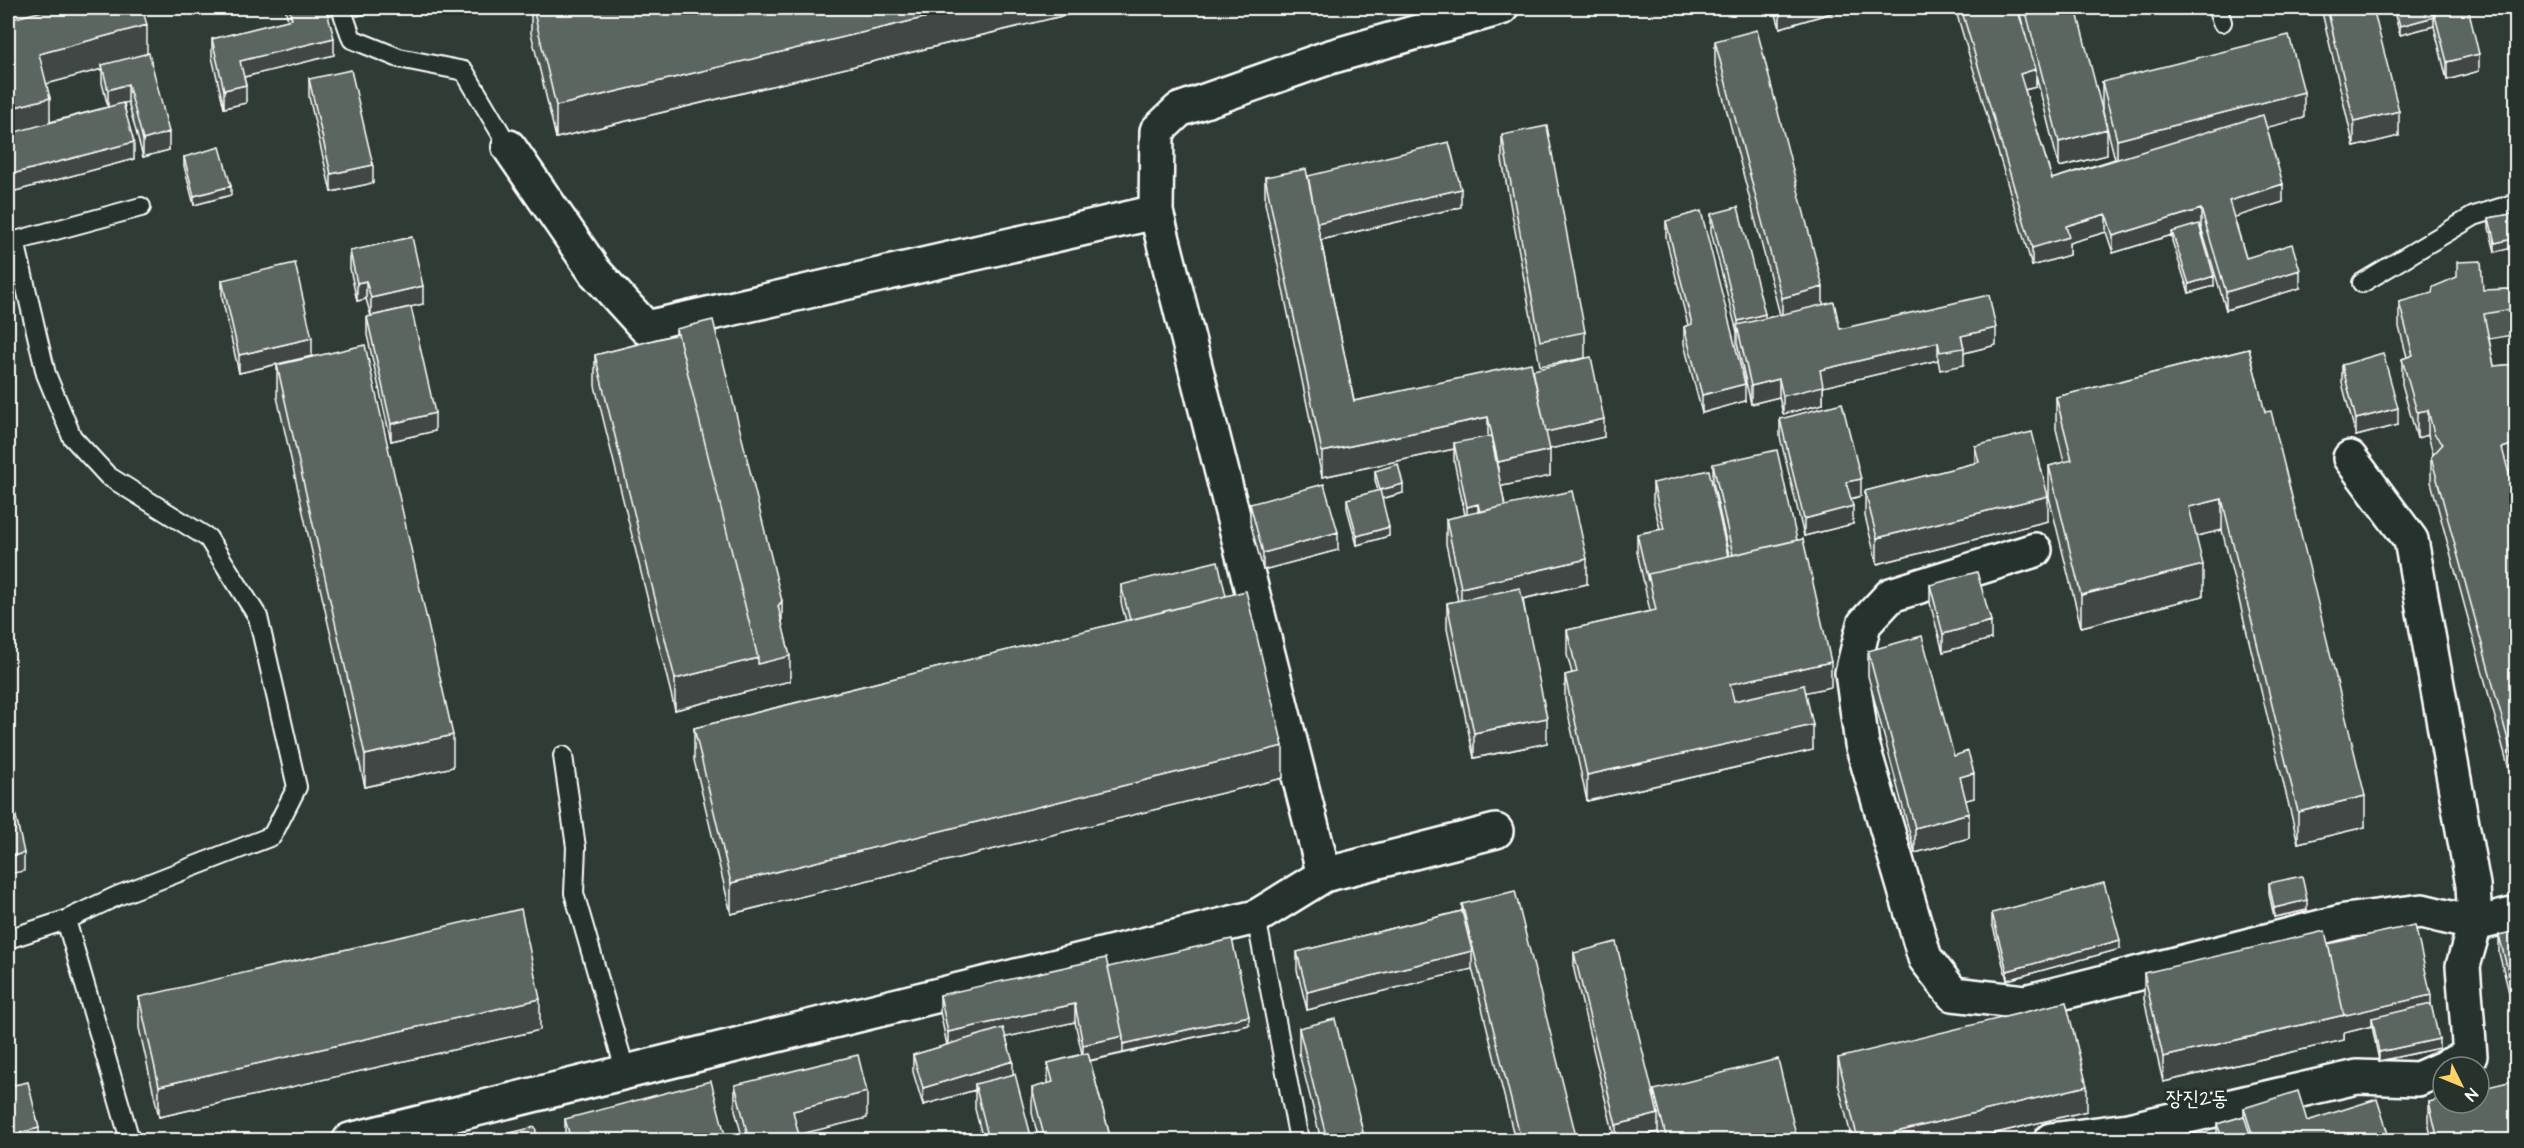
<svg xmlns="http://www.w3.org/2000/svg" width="2524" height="1148" font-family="'Architects Daughter','Poor Story',sans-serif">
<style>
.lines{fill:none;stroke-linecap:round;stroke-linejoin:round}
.service-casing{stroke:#fff;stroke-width:22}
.minor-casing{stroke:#fff;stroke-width:38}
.service{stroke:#26332d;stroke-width:18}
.minor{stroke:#26332d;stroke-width:33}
.wall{fill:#4e5853;stroke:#fff;stroke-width:1.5;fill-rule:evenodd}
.shaded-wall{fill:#404744;stroke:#fff;stroke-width:1.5}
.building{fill:#5b6661;stroke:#fff;stroke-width:1.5}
.labels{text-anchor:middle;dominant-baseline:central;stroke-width:6;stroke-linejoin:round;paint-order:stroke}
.quarter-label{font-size:21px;fill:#fff;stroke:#26332d}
</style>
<rect width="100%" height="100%" fill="#2f3b35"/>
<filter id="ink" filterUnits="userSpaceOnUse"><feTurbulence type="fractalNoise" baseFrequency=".0167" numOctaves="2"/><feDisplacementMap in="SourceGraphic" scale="12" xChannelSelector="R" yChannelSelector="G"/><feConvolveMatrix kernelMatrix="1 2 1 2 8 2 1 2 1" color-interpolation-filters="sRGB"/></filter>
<g filter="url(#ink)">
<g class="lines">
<defs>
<path id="service" d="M341 8 352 39 399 58 464 71 509 147
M2217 8 2222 22
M15 241 46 374 72 437 108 476 208 538 258 617 297 787 272 836 117 896 66 920 130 1140
M8 243 141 207
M2362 283 2474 216 2516 203
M563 756 576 847 574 893 626 1073
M1256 917 1299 1140
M8 939 66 920"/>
<path id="minor" d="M509 147 595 272 646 328 1156 212
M2350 458 2411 540 2473 885 2475 924 2463 966 2470 1056 2445 1067
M2035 550 1891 595 1864 624 1852 673 1862 744 1925 958 1953 994 2025 1002 2345 921 2422 911 2475 924 2516 914
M1324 875 1156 212 1157 131 1179 110 1330 57 1501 8
M350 1140 1256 917 1324 875 1496 831
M2051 1140 2128 1130 2357 1077 2418 1079 2443 1068"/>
</defs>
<!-- service casing -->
<use href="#service" class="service-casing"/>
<!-- minor casing -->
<use href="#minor" class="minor-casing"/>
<!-- service -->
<use href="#service" class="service"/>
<!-- minor -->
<use href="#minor" class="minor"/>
</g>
<!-- wall -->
<path class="wall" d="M285 8H326L334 55 244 77 246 103 224 108 212 57V39L288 20Z
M531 8H1095L556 138 531 33Z
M1774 8H1848L1780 28Z
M1955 8H2017L2026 36 2018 8H2076L2107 155 2059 167 2036 75V87L2025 90 2052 179 2115 159 2102 108V82L2304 118 2266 127 2283 202 2234 217 2246 258 2300 288 2226 310 2201 227H2200L2214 286 2189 293 2172 241V235L2113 253 2106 232 2069 243V255L2032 266Z
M2321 8H2373L2399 136 2354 147Z
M2393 8H2468L2479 71 2447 80 2434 26 2400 35Z
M8 20 147 53 169 150 143 157 128 102 124 103 134 159 8 193ZM102 69V83L108 107 50 122 46 84Z
M1715 41 1823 305 1840 329 1996 345 1964 353V365L1940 370 1938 360 1823 387V404L1783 414 1779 397 1751 404 1737 343V332L1711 232V214L1765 319 1780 315 1715 66Z
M309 79 373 183 331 192 309 97Z
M1502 135 1585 332V358L1540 366 1502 160Z
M184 157 231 195 194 205 184 166Z
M1308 176 1461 207 1321 240 1354 401 1533 370 1604 437 1549 449 1550 476 1501 486 1505 506 1587 584 1523 599 1547 743 1474 758 1447 629V603L1458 601 1446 544V519L1465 515 1454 461V449L1322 477 1265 203V177Z
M2517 213 2495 252 2489 228V218Z
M1666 221 1745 401 1702 413 1684 344V327L1688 325 1666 238Z
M350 251 423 304 371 316 366 299 357 301 350 269Z
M222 280 312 356 239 373 222 298Z
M2512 289V335L2489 339 2494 366 2517 364V469L2508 471 2517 503V787L2514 788 2431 482V457L2433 454 2428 435 2417 438 2402 384V359L2407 357 2399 327V302L2483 290Z
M367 317 435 431 391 441 367 335Z
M676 329 782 621 790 681 675 710 595 386V355L676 334Z
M2249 349 2365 827 2298 843 2222 530 2196 536 2203 596 2081 627 2049 497V466L2064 462 2056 429V397Z
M277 365 453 767 365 787 277 397Z
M2342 365 2398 425 2356 436 2342 383Z
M1780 419 1861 496 1851 499 1853 524 1804 536 1780 437Z
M1975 446 2048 521 1877 564 1865 516V491L1975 463Z
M1713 464 1831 687 1806 692 1813 750 1587 801 1565 700V675L1572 673 1567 655V630L1650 611 1637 552V534L1660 529 1653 501V483L1728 556 1729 555 1713 482Z
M1375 471 1403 493 1382 499 1389 536 1357 545 1347 508V499L1378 491 1375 480Z
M1250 504 1338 550 1263 570 1250 522Z
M1121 585 1226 596 1283 778 731 914 694 760V728L1126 621 1121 603Z
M1930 585 1991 639 1943 652 1930 603Z
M1868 651 1954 756 1974 798 1966 800 1969 838 1915 853 1868 676Z
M2269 883 2307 910 2274 917 2269 893Z
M1462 904 1577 1140H1515L1472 968V969L1307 1010 1297 970V952L1462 911Z
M1992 913 2120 949 2007 980 1992 923Z
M2517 931V1011L2514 1012 2499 953V935Z
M2328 944 2431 1004 2439 1048 2379 1061 2372 1026 2344 1033V1040L2163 1082 2144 999V973Z
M1574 953 1654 1097V1090L1797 1140H1660L1658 1132 1625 1140H1615L1574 970Z
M1108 967 1249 1025 1090 1061 1111 1140H1039L1032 1113V1088L1048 1084V1063L1082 1054 1075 1022 1006 1037 1013 1074 1032 1140H983L975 1109V1090L923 1105 913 1072V1055L947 1045 940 1012V995Z
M139 997 540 1030 159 1117 139 1028Z
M1299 1028 1365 1140H1321L1299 1053Z
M1838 1058 2087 1111 1967 1140H1852L1838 1083Z
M735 1085 867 1118 798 1134 800 1140H743L735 1110Z
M2429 1102 2517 1140H2432L2429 1127Z
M2244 1108 2307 1121 2390 1140H2217V1124L2244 1116Z
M565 1119 725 1135V1140H566L565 1137Z"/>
<!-- shaded-wall -->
<path class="shaded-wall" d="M357 8H394L357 16Z
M965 8H1095L556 138V106Z
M1780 8H1848L1780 28Z
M2434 17V26L2400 35V26Z
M147 25V56L102 65V69L39 86V54Z
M334 38V55L240 78V61Z
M2479 54V71L2447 80V62Z
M2036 69V87L2020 91V74Z
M128 84V102L108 108V90Z
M246 85V103L224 108V90Z
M2304 92V118L2117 166V140Z
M50 98V130L8 141V109Z
M2399 111V136L2354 147V122Z
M2107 129V155L2059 167V142Z
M169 132V150L143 157V140Z
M134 142V159L8 193V175Z
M373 165V183L331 192V174Z
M2283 184V202L2229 219V201Z
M231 186V195L194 205V196Z
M1461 189V207L1316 241V223Z
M2201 209V227L2173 235 2172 232V235L2113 253V236Z
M2106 214V232L2069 243V255L2032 266V248L2066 226Z
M2517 238V247L2495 252V243Z
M2300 270V288L2226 310V292Z
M2214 276V286L2189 293V284Z
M366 281V299L357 301V283Z
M423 286V304L371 316V298Z
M1823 287V312L1782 323V298Z
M1765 314V331L1738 332V321Z
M1996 328V345L1964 353V348L1961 336Z
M312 338V356L239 373V355Z
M1938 342V360L1823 387V404L1783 414V396L1820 370Z
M1779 379V397L1751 404V386Z
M1745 384V401L1702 413V395Z
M2398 408V425L2356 436V419Z
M2428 410V435L2417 438V412Z
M435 413V431L391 441V424Z
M1488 417V442L1454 443V449L1322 477V452Z
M1604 419V437L1545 450V432Z
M2517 443V469L2502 473V448Z
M1550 450V476L1498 487V462Z
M1861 479V496L1846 500V482Z
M1403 484V493L1380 499V490Z
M2048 496V521L1877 564V538Z
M2222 499V530L2189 538V507Z
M1478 504V522L1467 524V507Z
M1853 506V524L1804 536V519Z
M1389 527V536L1357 545V536Z
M1338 532V550L1263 570V553Z
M1587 559V584L1461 613V588Z
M2203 565V596L2081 627V595Z
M782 601V626L778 606Z
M1991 621V639L1943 652V634Z
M790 656V681L675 710V679L758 658Z
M1831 662V687L1730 709V684Z
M1547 718V743L1474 758V733Z
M1813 725V750L1587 801V775Z
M453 735V767L365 787V755Z
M1283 746V778L731 914V883Z
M2514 762H2517V787L2514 788Z
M1974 773V798L1960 802V777Z
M2365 796V827L2298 843V812Z
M1969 813V838L1915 853V828Z
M24 853V871L8 874V857Z
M2307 900V910L2274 917V908Z
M2120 940V949L2007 980V971Z
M1472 951V969L1307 1010V992Z
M2517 994V1011L2514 1012V995Z
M2431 995V1013L2372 1018V1026L2344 1033V1040L2163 1082V1057Z
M540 999V1030L159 1117V1086Z
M1075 1004V1022L948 1050V1032Z
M1249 1016V1025L1123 1053V1044Z
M1123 1036V1053L1083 1062V1045Z
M2439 1039V1048L2379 1061V1052Z
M1013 1061V1078L975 1084V1090L923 1105V1088Z
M2087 1086V1111L1967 1140H1863Z
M867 1092V1118L793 1136V1111Z
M1658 1114V1132L1625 1140H1616V1125Z
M39 1128V1140H8V1136Z
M725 1135V1140H702Z"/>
<!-- building -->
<path class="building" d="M54 8H142L147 25 39 54 50 98 8 109V20Z
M289 8H326L334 38 240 61 246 85 224 90 212 39 292 19Z
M533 8H965L556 106Z
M1961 8H2017L2036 69 2020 74 2052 179 2263 115 2283 184 2229 201 2246 258 2292 244 2300 270 2226 292 2201 209 2113 236 2106 214 2066 226 2069 237 2032 248Z
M2025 8H2076L2107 129 2059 142Z
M2327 8H2373L2399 111 2354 122Z
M2395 8H2431L2434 17 2400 26Z
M2433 8H2468L2479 54 2447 62Z
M1757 30 1823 287 1782 298 1715 41Z
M2289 35 2304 92 2117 140 2102 82Z
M149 53 169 132 143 140 128 84 108 90 102 65Z
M351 70 373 165 331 174 309 79Z
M123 103 134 142 8 175V134Z
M1547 126 1585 332 1540 341 1502 135Z
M1449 142 1461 189 1317 223 1308 176Z
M220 147 231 186 194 196 184 157Z
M1306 169 1354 401 1531 363 1550 450 1498 462 1488 417 1322 452 1265 177Z
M1738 207 1765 314 1738 321 1711 214Z
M1701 211 1745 384 1702 395 1684 327 1692 324 1666 221Z
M2517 213V238L2495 243 2489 218Z
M2199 224 2214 276 2189 284 2172 232Z
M412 237 423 286 371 298 366 281 357 283 350 251Z
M2481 261 2483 290 2512 289V309L2484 314 2494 366 2517 364V443L2502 448 2517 503V762H2514L2431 457 2443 444 2434 434 2428 410 2417 412 2402 359 2413 355 2399 302 2432 293 2433 287 2457 277V262Z
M295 263 312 338 239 355 222 280Z
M1989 295 1996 328 1961 336 1964 348 1940 352 1938 342 1820 370 1823 386 1783 396 1779 379 1751 386 1737 325 1834 302 1840 329Z
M411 307 435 413 391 424 367 317Z
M713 320 782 601 778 606 790 656 758 664V658L678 334H677L676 329Z
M678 334 758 658 675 679 595 355Z
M365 345 453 735 365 755 277 365Z
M2249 349 2265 412 2271 411 2365 796 2298 812 2222 499 2189 507 2203 565 2081 595 2049 466 2072 460 2056 397Z
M2383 353 2398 408 2356 419 2342 365Z
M1591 357 1604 419 1546 432 1533 370Z
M1842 403 1861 479 1846 482 1853 506 1804 519 1780 419Z
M2032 432 2048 496 1877 538 1865 491 1979 462 1975 446Z
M1491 436 1505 506 1480 512 1478 504 1467 507 1454 443Z
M1777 450 1797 540 1733 555 1713 464Z
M1398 464 1403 484 1380 490 1375 471Z
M1709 470 1728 556 1648 574V581L1637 534 1664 529 1653 483Z
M1324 484 1338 532 1263 553 1250 504Z
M1380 490 1389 527 1357 536 1347 499Z
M1572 491 1587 559 1461 588 1446 519Z
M1803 539 1831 662 1730 684 1734 701 1804 685 1813 725 1587 775 1565 675 1577 672 1567 630 1656 610 1648 574Z
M1218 561 1226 596 1130 620 1121 585Z
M1977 572 1991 621 1943 634 1930 585Z
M1520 588 1547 718 1474 733 1447 603Z
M1246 591 1283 746 731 883 694 728Z
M1922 636 1954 756 1968 751 1974 773 1960 777 1969 813 1915 828 1868 651Z
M8 780 24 853 8 857Z
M2302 876 2307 900 2274 908 2269 883Z
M2104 883 2120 940 2007 971 1992 913Z
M1515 891 1577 1140H1521L1462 904Z
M521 909 540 999 159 1086 139 997Z
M1462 911 1472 951 1307 992 1297 952Z
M2415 925 2431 995 2342 1016 2344 1015 2328 944Z
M2325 931 2344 1015 2163 1057 2144 973Z
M2517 931V994L2514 995 2499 935Z
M1232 939 1249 1016 1123 1044V1036L1108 967Z
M1616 942 1658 1114 1616 1125 1574 953Z
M1106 958 1123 1036 1083 1045 1075 1004 948 1032 940 995Z
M2066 1002 2087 1086 1863 1140H1858L1838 1058Z
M2431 1004 2439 1039 2379 1052 2372 1018Z
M1335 1019 1365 1140H1327L1299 1028Z
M1003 1028 1013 1061 923 1088 913 1055Z
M1088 1053 1111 1140H1045L1032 1088 1053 1082 1048 1063Z
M858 1055 867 1092 793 1111 800 1140H749L735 1085Z
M8 1059 14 1085 28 1082 39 1128 8 1136Z
M1778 1059 1797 1139 1790 1140H1667L1654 1090Z
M1015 1074 1032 1140H989L975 1084Z
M2517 1080V1140H2438L2429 1102 2443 1098V1103H2479V1089Z
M711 1081 725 1135 702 1140H571L565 1119Z
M2298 1091 2307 1121 2377 1099 2390 1140H2254L2244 1108Z
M2244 1116 2252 1140H2223L2217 1124Z
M535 1127 538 1140H482Z
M724 1138 725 1140H713Z"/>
</g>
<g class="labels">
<!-- quarter labels -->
<g class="quarter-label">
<text x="2197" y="1098">장진2동</text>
</g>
</g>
<!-- margin -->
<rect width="2524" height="1148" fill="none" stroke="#26332d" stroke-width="30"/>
<rect x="15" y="15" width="2494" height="1118" fill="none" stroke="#fff" stroke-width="2" filter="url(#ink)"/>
<!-- north arrow -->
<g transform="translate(2461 1085) rotate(133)"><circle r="28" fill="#26332d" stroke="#7d8581" stroke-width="1.5"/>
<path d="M0-4.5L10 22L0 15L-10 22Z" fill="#ffd166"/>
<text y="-9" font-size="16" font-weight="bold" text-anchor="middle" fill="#ffffff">N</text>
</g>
</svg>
